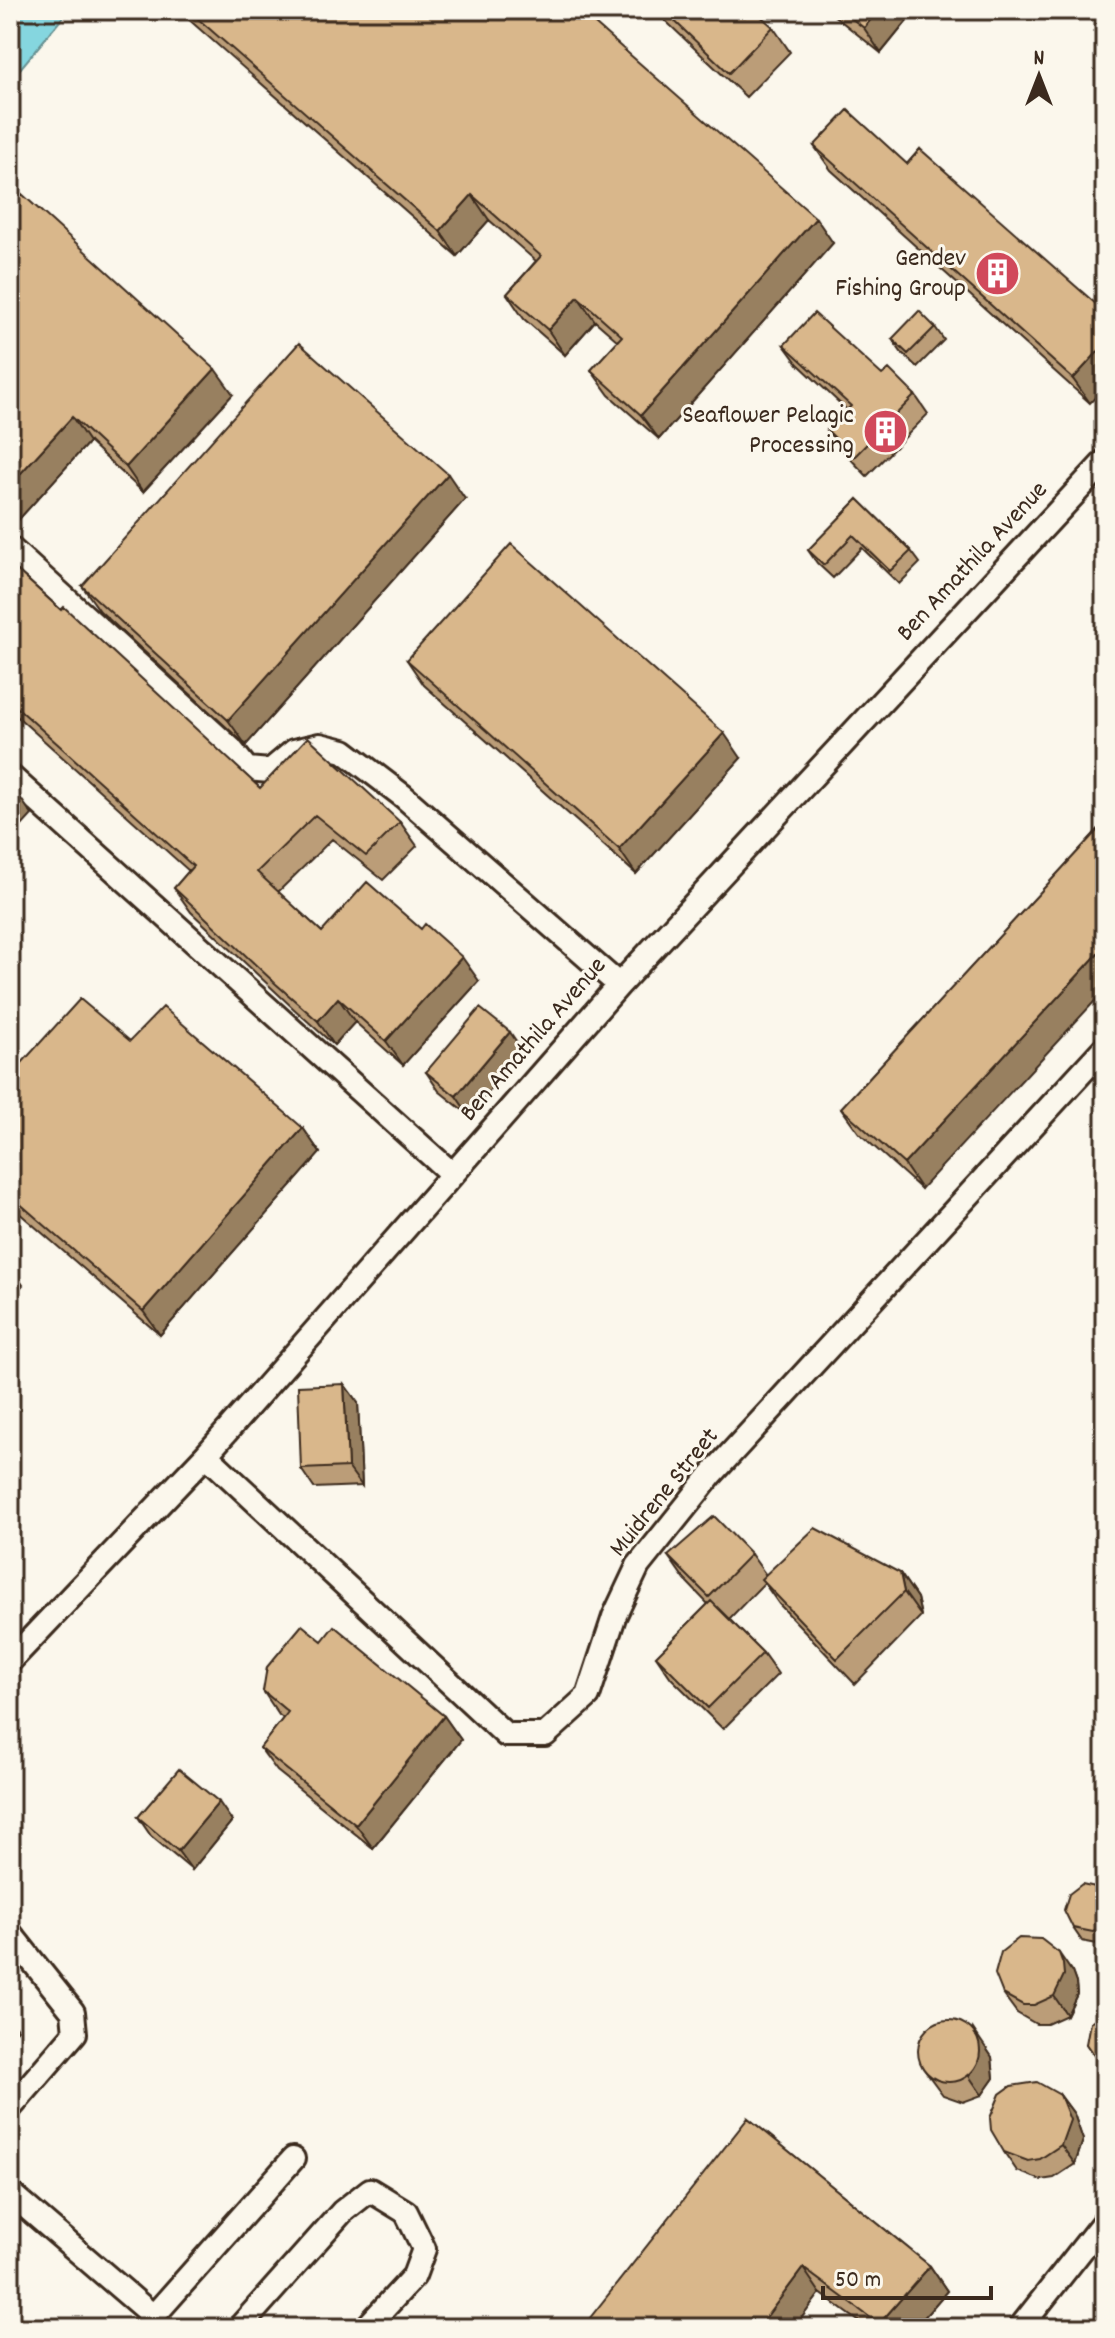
<svg xmlns="http://www.w3.org/2000/svg" width="1115" height="2338" font-family="Dekko,sans-serif">
<style>
.water{fill:#85d6df;stroke:#679192;stroke-width:2}
.lines{fill:none;stroke-linecap:round;stroke-linejoin:round}
.minor-casing{stroke:#3b2a1e;stroke-width:28}
.minor{stroke:#fbf7ec;stroke-width:22}
.wall{fill:#bb9d78;stroke:#3b2a1e;stroke-width:2}
.shaded-wall{fill:#988061;stroke:#3b2a1e;stroke-width:2}
.building{fill:#d9b78b;stroke:#3b2a1e;stroke-width:2}
.labels{text-anchor:middle;dominant-baseline:central;stroke-width:6;stroke-linejoin:round;paint-order:stroke}
.poi-label{font-size:26px;fill:#3b2a1e;stroke:#fbf7ec;text-anchor:end}
.street-label{font-size:26px;fill:#3b2a1e;stroke:#fbf7ec}
</style>
<rect width="100%" height="100%" fill="#fbf7ec"/>
<filter id="ink" filterUnits="userSpaceOnUse"><feTurbulence type="fractalNoise" baseFrequency=".0125" numOctaves="2"/><feDisplacementMap in="SourceGraphic" scale="16" xChannelSelector="R" yChannelSelector="G"/><feConvolveMatrix kernelMatrix="1 2 1 2 8 2 1 2 1" color-interpolation-filters="sRGB"/></filter>
<g filter="url(#ink)">
<!-- water -->
<path class="water" d="M10 10H69L10 81Z"/>
<g class="lines">
<defs>
<path id="minor" d="M10 548 231 749 247 769 270 771 294 751 320 745 344 751 403 796 619 985
M10 776 452 1174
M206 1455 506 1735H545L588 1696 614 1617 638 1566 711 1475 1105 1047
M10 1661 206 1455 619 985 1105 461
M10 1933 73 2012 75 2033 10 2108
M10 2193 153 2316
M143 2328 293 2159
M239 2328 342 2212 370 2190 406 2212 424 2249 414 2276 366 2328
M1020 2328 1105 2220"/>
</defs>
<!-- minor casing -->
<use href="#minor" class="minor-casing"/>
<!-- minor -->
<use href="#minor" class="minor"/>
</g>
<!-- wall -->
<path class="wall" d="M178 10H579L833 243 659 439 609 395 591 370 618 341 595 321 565 355 524 319 507 294 536 261 489 220 457 256Z
M654 10H736L744 17 773 27 790 52 746 97Z
M827 10H916L881 53Z
M814 146 907 164 920 149 1090 403 831 170Z
M10 207 233 394 143 492 89 442 11 528Z
M935 327 944 340 917 367 901 352 892 339Z
M784 345 882 375 915 395 928 414 867 476 841 449 827 430 847 410 798 364Z
M465 499 246 745 100 611 82 586Z
M858 499 911 551 920 563 899 584 862 548 833 578 817 563 808 550Z
M10 564 260 788 400 822 417 846 383 880 332 839 278 892 322 932 479 981 403 1065 355 1022 334 1045 293 1008 191 912 174 888 189 871 10 710Z
M407 660 741 758 636 874 424 685Z
M1105 822 921 1189 859 1133 841 1108Z
M130 1041 303 1128 320 1153 160 1335 10 1205V1076Z
M523 1051 469 1115 439 1091 426 1072Z
M344 1384 358 1403 362 1486 314 1488 301 1469Z
M751 1554 766 1575 900 1573 917 1598 921 1616 855 1684 779 1604 764 1583 729 1619 763 1653 778 1674 723 1729 671 1678 656 1656 708 1604 685 1580 668 1556Z
M322 1641 444 1716 461 1740 373 1848 277 1771 260 1748 283 1718 279 1715 263 1691Z
M138 1817 232 1821 192 1870 151 1836Z
M1105 1889V1944L1102 1945 1082 1941 1073 1928Z
M1072 1972 1076 1983 1077 1994 1067 2015 1047 2024H1036L1017 2013 1003 1994Z
M1105 2014V2070L1086 2044Z
M986 2048 992 2057 994 2078 982 2095 963 2102 943 2095 923 2068Z
M1060 2095 1074 2114 1083 2140 1075 2164 1054 2178 1041 2180 1017 2171 1004 2152Z
M748 2118 930 2266 947 2291 915 2328H868L820 2293 794 2328Z"/>
<!-- shaded-wall -->
<path class="shaded-wall" d="M878 10H916L881 53 864 28Z
M472 195 489 220 457 256 440 231Z
M816 218 833 243 659 439 641 415Z
M578 297 595 321 565 355 548 330Z
M1105 344V387L1090 403 1073 379Z
M215 369 233 394 143 492 126 467Z
M72 417 89 442 11 528 10 485Z
M448 474 465 499 246 745 228 720Z
M724 733 741 758 636 874 619 849Z
M15 790 32 815 10 839V795Z
M1105 946V990L921 1189 904 1164Z
M462 957 479 981 403 1065 386 1041Z
M338 998 355 1022 334 1045 318 1021Z
M510 1032 523 1051 469 1115 456 1096Z
M303 1128 320 1153 160 1335 143 1311Z
M10 1266 23 1285 10 1299Z
M344 1384 358 1403 362 1486 348 1467Z
M900 1573 917 1598 921 1616 904 1592Z
M444 1716 461 1740 373 1848 356 1825Z
M219 1802 232 1821 192 1870 178 1851Z
M1059 1953 1072 1972 1076 1983 1077 1994 1067 2015 1054 1996Z
M10 2017 18 2029 10 2038Z
M973 2029 992 2057 994 2078 982 2095 969 2076Z
M1060 2095 1074 2114 1083 2140 1075 2164 1061 2145Z
M930 2266 947 2291 915 2328H882L879 2324Z
M803 2268 820 2293 794 2328H758Z"/>
<!-- building -->
<path class="building" d="M188 10H579L816 218 641 415 591 370 622 336 578 297 548 330 507 294 541 256 472 195 440 231Z
M663 10H736L744 17 756 12 773 27 729 73Z
M841 10H878L864 28Z
M848 110 907 164 920 149 1105 312V344L1073 379 814 146Z
M22 194 215 369 126 467 72 417 10 485V207Z
M919 311 935 327 908 354 892 339Z
M814 313 882 375 889 369 915 395 854 457 827 430 851 406 784 345Z
M299 343 448 474 228 720 82 586Z
M858 499 911 551 890 571 853 535 824 565 808 550Z
M511 544 724 733 619 849 407 660Z
M10 564 61 610 64 607 260 788 308 737 400 822 366 856 315 815 257 872 322 932 367 882 421 929 425 924 462 957 386 1041 338 998 318 1021 276 984 174 888 193 866 10 701Z
M10 786 15 790 10 795Z
M1105 822V946L904 1164 841 1108Z
M80 999 130 1041 163 1007 303 1128 143 1311 10 1195V1076Z
M480 1008 510 1032 456 1096 426 1072Z
M344 1384 348 1467 301 1469 298 1386Z
M714 1516 751 1554 709 1597 668 1556Z
M815 1528 900 1573 904 1592 837 1659 761 1579Z
M711 1601 763 1653 708 1708 656 1656Z
M302 1625 322 1641 334 1626 444 1716 356 1825 260 1748 288 1712 263 1691 267 1667Z
M179 1769 219 1802 178 1851 138 1817Z
M1082 1884 1105 1889V1926L1093 1932 1073 1928 1064 1910 1069 1894Z
M1019 1938 1041 1939 1059 1953 1063 1964 1064 1975 1054 1996 1034 2005H1023L1003 1994 995 1974 1001 1952Z
M1103 2014H1105V2060L1095 2057 1086 2044 1090 2022Z
M918 2051a31 31 0 1 1 62 0a31 31 0 1 1-62 0Z
M1037 2082 1060 2095 1070 2120 1061 2145 1040 2159 1028 2161 1004 2152 991 2130 990 2118 1000 2094 1011 2086Z
M748 2118 930 2266 879 2324 803 2268 758 2328H582Z"/>
</g>
<!-- icons -->
<defs>
<symbol id="building-disc" viewBox="-11 -11 22 22"><circle r="9.5" fill="#d1495b" stroke="#fbf7ec"/><path d="M-4-6H4V6H1V3H-1V6H-4ZM-2.5-4.3h1.7v1.8h-1.7ZM.8-4.3h1.7v1.8H.8ZM-2.5-1h1.7V.8h-1.7ZM.8-1h1.7V.8H.8Z" fill="#fff"/></symbol>
</defs>
<g fill-rule="evenodd">
<use href="#building-disc" x="972" y="248" width="51" height="51"/>
<use href="#building-disc" x="860" y="406" width="51" height="51"/>
</g>
<g class="labels">
<!-- poi labels -->
<g class="poi-label">
<text x="966" y="259">Gendev<tspan x="966" dy="30">Fishing Group</tspan></text>
<text x="854" y="416">Seaflower Pelagic<tspan x="854" dy="30">Processing</tspan></text>
</g>
<!-- street labels -->
<g class="street-label">
<text transform="translate(973 562) rotate(-47)">Ben Amathila Avenue</text>
<text transform="translate(534 1040) rotate(-49)">Ben Amathila Avenue</text>
<text transform="translate(665 1493) rotate(-51)">Muidrene Street</text>
</g>
</g>
<!-- margin -->
<rect width="1115" height="2338" fill="none" stroke="#fbf7ec" stroke-width="40"/>
<rect x="20" y="20" width="1075" height="2298" fill="none" stroke="#3b2a1e" stroke-width="3" filter="url(#ink)"/>
<!-- north arrow -->
<g transform="translate(1039 76)" stroke="#fbf7ec" stroke-width="6" paint-order="stroke">
<path d="M0-6L14 30L0 20L-14 30Z" fill="#3b2a1e"/>
<text y="-12" font-size="22" font-weight="bold" text-anchor="middle" fill="#3b2a1e">N</text>
</g>
<!-- scale -->
<path d="M823 2286v12h168v-12" fill="none" stroke="#3b2a1e" stroke-width="4"/>
<text x="835" y="2286" font-size="24" fill="#3b2a1e" stroke="#fbf7ec" stroke-width="6" paint-order="stroke">50 m</text>
</svg>
